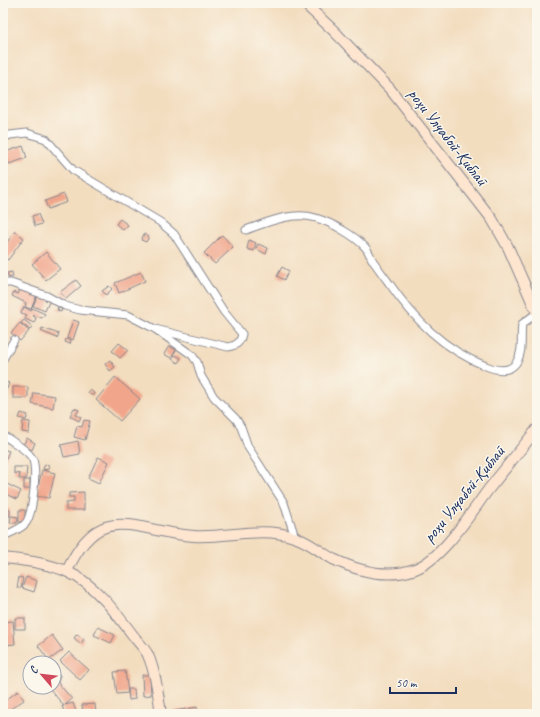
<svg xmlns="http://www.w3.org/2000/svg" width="540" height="717" font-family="Caveat,sans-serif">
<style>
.building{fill:#f1a68b}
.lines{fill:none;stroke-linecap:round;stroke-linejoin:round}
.street-casing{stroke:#87868e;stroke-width:9}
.secondary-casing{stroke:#87868e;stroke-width:12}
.street{stroke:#fff;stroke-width:7}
.secondary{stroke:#fde5d0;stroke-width:10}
.labels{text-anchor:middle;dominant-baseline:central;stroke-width:3;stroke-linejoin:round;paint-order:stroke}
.street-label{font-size:17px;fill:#1b2f5e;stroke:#fbf7ec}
</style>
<rect width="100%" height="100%" fill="#fbf7ec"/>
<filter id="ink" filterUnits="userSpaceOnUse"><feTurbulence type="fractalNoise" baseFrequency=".025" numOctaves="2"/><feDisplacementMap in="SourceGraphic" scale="8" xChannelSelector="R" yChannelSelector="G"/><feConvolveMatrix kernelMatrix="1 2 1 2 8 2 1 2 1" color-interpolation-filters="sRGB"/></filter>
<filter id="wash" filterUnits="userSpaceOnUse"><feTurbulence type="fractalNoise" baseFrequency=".012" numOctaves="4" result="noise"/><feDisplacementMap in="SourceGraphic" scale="16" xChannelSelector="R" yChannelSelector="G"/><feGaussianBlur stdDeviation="0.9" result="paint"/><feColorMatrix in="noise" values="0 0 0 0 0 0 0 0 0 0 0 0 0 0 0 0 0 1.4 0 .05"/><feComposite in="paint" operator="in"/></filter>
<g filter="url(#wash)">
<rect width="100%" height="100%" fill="#f3ddbf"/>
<g id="blocks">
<!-- building -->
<path class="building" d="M23 146 27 158 9 164 5 152Z
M64 194 67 202 48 209 45 201Z
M38 214 42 224 35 226 32 216Z
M120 219 128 225 123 230 116 224Z
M15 231 24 238 8 260 3 257V248Z
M144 234 149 237 146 242 141 240Z
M222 235 233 247 215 264 204 253Z
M249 240 256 243 254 251 247 249Z
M258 244 268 248 266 254 256 249Z
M46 252 60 269 46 280 32 264Z
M282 267 289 271 284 280 277 276Z
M12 272 13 277 9 278 7 273Z
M141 272 145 281 119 293 115 283Z
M76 280 81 286 66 299 60 292Z
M109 286 112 289 106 295 102 291Z
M21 288 37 295 31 309 25 307 26 303 12 296 14 292 18 294Z
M38 294 50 300 45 311 33 306Z
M3 301 7 309 3 311Z
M24 307 31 311 32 308 45 314 42 318 34 315 33 316 36 318 34 323 25 319 27 315 21 313Z
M58 307 62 309 61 312 57 310Z
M24 320 33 327 30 330 21 323Z
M73 320 79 322 73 340 67 338Z
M20 323 29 331 20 341 11 333Z
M42 328 59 334 57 338 41 331Z
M66 339 71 341 70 344 65 342Z
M119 343 128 350 120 358 112 351Z
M169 346 176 350 171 358 164 354Z
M175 355 181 358 178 363 172 359Z
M110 360 115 367 110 371 105 364Z
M115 377 140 399 120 421 96 400Z
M3 381 9 383 7 389 3 388Z
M13 387H28V398H13Z
M3 389 6 390 4 402H3Z
M90 390 94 393 93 396 88 393Z
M34 393 55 396 53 408 32 404Z
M74 408 79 410 76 415 81 417 79 421 70 416Z
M21 413 28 415 26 420 19 418Z
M84 420 90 421 85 440 74 437 77 426 82 427Z
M23 421 30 422 29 433 22 432Z
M27 438 35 443 32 450 23 445Z
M78 441 80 454 64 457 61 445Z
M3 449 9 451 5 461 3 460Z
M98 457 109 462 99 483 88 478Z
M45 464 49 465 48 470 43 469Z
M14 467H27L26 479H19L20 474 14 473Z
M42 470 55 473 49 498 36 496Z
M24 480H30V489H24Z
M5 483 21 491 17 499 3 493Z
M84 492V510H66V503L74 502V497H69V493Z
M3 508 10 509V516H7V518H3Z
M19 510H25V522H19Z
M11 516 18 517 17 523H10Z
M19 577 23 578 21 588H17Z
M26 577 37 581 34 592 22 588Z
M15 618H25V629H15Z
M13 621 15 644 4 645 3 622Z
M98 627 115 635 111 643 94 635Z
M77 634 84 639 81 644 74 638Z
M52 635 63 650 49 660 38 646Z
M69 652 89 670 80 680 60 661Z
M125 671 128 693 117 694 114 672Z
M54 673 60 675 58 683 72 699 65 705 73 703 77 714H65L62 706H64L50 689 56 684 54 683Z
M142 675H150L151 695 143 696Z
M128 689H134L135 699 129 700Z
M18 691 24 700 3 714V702Z
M95 704 96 714H83L82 705Z
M197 707 198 714H164V713Z"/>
</g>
</g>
<g filter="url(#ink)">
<use href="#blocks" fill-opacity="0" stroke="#87868e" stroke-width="1"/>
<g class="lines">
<defs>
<path id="street" d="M3 138 10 135 27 133 46 139 73 170 160 222 174 234 224 312 242 334C240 343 237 345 228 347L155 329
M246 230C268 222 292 211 316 218 332 223 354 235 365 247 369 251 370 256 373 261 378 268 383 275 389 283 414 319 444 350 486 366 495 370 509 373 516 363 524 351 520 337 522 324L537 313
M3 283H11L47 296 65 306 80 310 128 315 155 329 192 355 197 362 201 376 214 397 236 419 241 427 248 447 284 503 295 537
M3 359 14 340
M3 435C12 442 26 448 32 458 38 467 33 517 25 524 19 530 10 533 3 536"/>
<path id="secondary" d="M304 3 333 30 390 89 492 219 508 247 537 313
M3 558C24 560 49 563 68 572 96 585 117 614 135 638 139 643 145 649 148 655 156 674 158 694 161 714
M67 571C100 498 135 532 194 536 228 538 260 526 294 537 308 541 320 552 333 559 358 571 388 579 415 569 442 559 471 513 488 490 504 470 521 449 537 429"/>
</defs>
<!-- street casing -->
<use href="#street" class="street-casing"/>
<!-- secondary casing -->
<use href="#secondary" class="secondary-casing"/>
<!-- street -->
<use href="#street" class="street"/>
<!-- secondary -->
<use href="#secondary" class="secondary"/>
</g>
</g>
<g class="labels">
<!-- street labels -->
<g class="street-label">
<text transform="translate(448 137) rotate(52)">роҳи Улҷабой-Қиблаӣ</text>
<text transform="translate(464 494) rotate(-51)">роҳи Улҷабой-Қиблаӣ</text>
</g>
</g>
<!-- margin -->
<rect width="540" height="717" fill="none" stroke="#fbf7ec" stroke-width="16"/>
<!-- north arrow -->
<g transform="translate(42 675) rotate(298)"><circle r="19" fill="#fbf7ec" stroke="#a1a7b3"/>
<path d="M0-3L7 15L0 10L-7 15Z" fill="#d1495b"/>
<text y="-6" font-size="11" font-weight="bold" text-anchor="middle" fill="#1b2f5e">С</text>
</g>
<!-- scale -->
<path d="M390 687v6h66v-6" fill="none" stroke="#1b2f5e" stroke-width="2"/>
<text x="396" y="687" font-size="12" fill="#1b2f5e" stroke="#fbf7ec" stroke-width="3" paint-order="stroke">50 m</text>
</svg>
